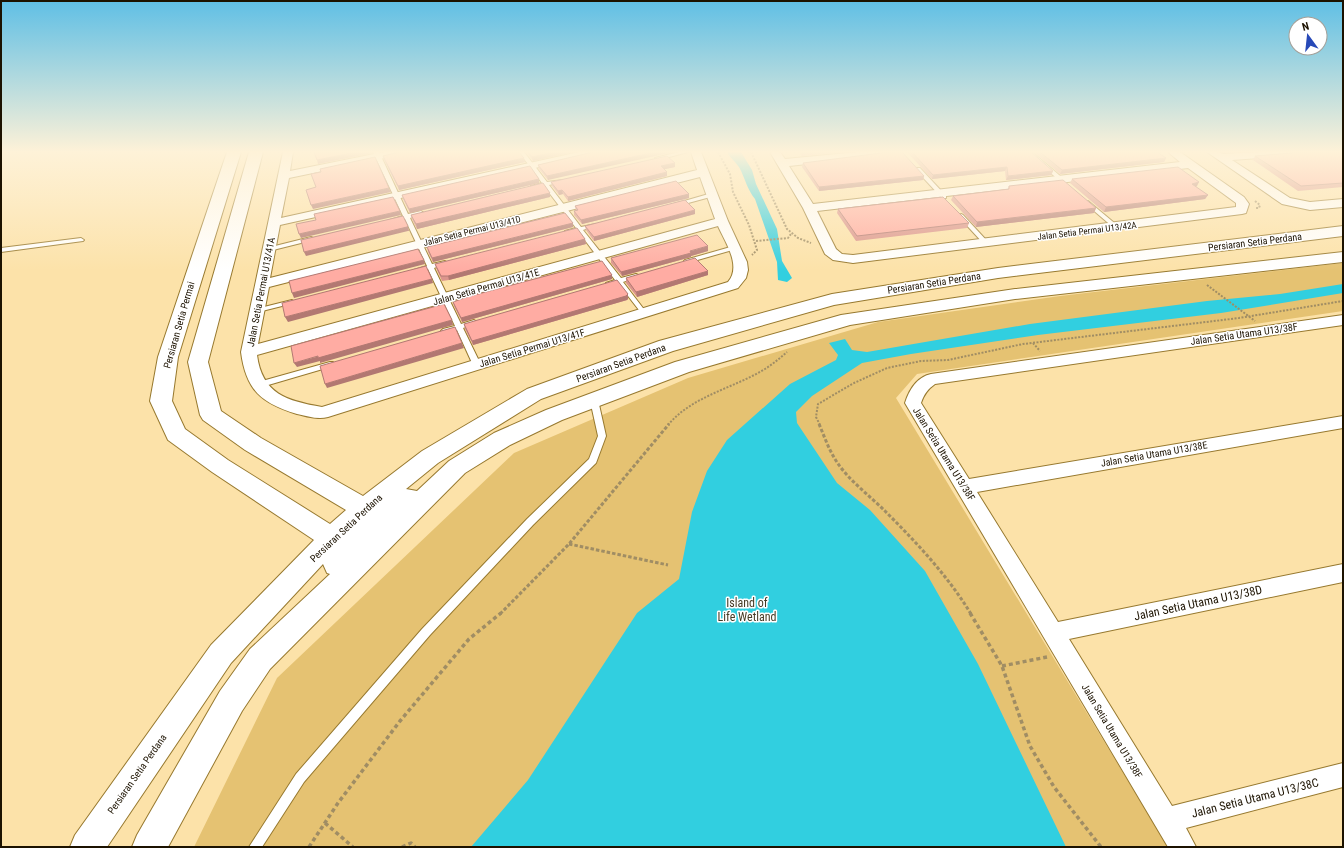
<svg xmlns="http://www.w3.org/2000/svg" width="1344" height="848" font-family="'Roboto Condensed',sans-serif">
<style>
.green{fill:#e5c272}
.water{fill:#31cfe0}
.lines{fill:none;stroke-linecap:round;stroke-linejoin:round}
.lane-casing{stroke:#97792f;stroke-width:2}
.street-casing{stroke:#97792f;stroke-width:2}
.secondary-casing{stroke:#97792f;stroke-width:2}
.path-far2{stroke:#a08d64;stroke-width:2;stroke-dasharray:2 1.5;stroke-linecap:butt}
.path-far1{stroke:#a08d64;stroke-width:3;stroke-dasharray:3.5 2;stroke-linecap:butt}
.path{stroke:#a08d64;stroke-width:3.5;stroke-dasharray:4 3;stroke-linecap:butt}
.lane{fill:#fff;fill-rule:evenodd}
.street{fill:#fff;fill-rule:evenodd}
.secondary{fill:#fff;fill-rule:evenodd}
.wall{fill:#db948c}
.shaded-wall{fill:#b27872}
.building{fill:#ffaca3;stroke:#b27872}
.labels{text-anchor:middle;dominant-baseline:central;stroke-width:3;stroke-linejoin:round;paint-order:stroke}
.far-street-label{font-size:9px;fill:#1c1200;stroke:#fff}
.street-label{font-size:10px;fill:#1c1200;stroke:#fff}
.near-park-label{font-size:12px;fill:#443a24;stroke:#fff}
.near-street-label{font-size:12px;fill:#1c1200;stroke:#fff}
</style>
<rect width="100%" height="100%" fill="#fce2a9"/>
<!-- green -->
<path class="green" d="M1343 263V311L917 374 896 398 1168 847H194L277 678 514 453 688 378 878 322 1060 296Z"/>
<!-- water -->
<path class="water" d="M727 152H741L752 170 756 184 777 229 782 261 792 278 787 282 778 280 777 262 755 199C747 189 745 178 739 167 735 161 730 158 727 152Z
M1343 284V293L1221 313 1038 335 911 354 862 363 812 396 796 412 797 423 837 483 870 510 925 571 978 664 1066 847H471L528 780 637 613 679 579 692 512 707 471 727 440 790 384 836 360 838 355 829 343 845 339 852 350 867 352 1030 324 1207 301 1280 294Z"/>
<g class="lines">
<defs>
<path id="lane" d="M373 152H379L408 214 421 211 424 213 410 218 432 264 445 261 448 263 434 268 461 324 474 320 477 322 476 324 463 328 481 365 480 367H477L473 365 457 330 445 333 441 331 443 329 455 326 428 269 417 272 414 270 427 266 405 219 393 222 390 220 403 216Z
M519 152H524L547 182 563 180V182L549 185 581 227 596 224V226L583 230 621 278 636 274 638 275V277L623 282 646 312 647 313 646 314H642L618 283 606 285V283L615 280 578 231 565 233V231L576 228 544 186 531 188V186L542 183Z
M679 152H688L658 160 655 158Z
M1027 152H1032L1066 181V183H1062Z
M916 168H920L946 196V198H942L916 170Z
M712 193 715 195 714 196 677 206 674 204Z
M1088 201 1118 226V228H1114L1086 204V202Z
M961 214 963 215 988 242V244H984L959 217 958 216Z
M311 237 313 238V240L269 251 266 249 267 248Z
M81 238 84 240 83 241 1 252V248Z
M734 246 737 248 736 249 687 263 684 261 685 260Z
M292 300 295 302 294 303 258 312 255 310 256 309Z
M330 362H333L334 364 333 366 258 388 254 385 255 383Z
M594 397 598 400 606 436 596 463 533 525 430 635 304 782 262 847H249L296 774 422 629 527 519 589 459 598 436 590 400Z"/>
<path id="street" d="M283 152H293L290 171 384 152H404L399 155 289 178 281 218 579 152H598L593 155 280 225 270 278 697 170 691 152H701L728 221 747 262 748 270 746 278 738 288 328 417C318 420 307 416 297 414 261 403 246 390 241 352ZM700 177 715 219 258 344 269 287ZM718 226C725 242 742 266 728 282L322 407C287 401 262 394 257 355Z
M770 152H780L785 159 858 152H893L888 155 789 166 813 204 1180 162 1168 152H1180L1244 197 1249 204 1246 213 1242 214 853 263 833 260 825 254 803 208ZM1188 168 1236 203V207L853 255 842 254 836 249 817 211Z
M1207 152H1219L1223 154 1259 152H1305L1300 155 1232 160 1290 198 1310 202 1343 199V207L1310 210 1282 204Z
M1343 315V325L935 384C928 389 924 394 921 403L969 479 1343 416V428L977 492 1058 622 1343 564V582L1069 639 1172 806 1343 763V787L1186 828 1196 847H1168L905 403C909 390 917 377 931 374Z"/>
<path id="secondary" d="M227 152H241L178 357 172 401 185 429 228 460 330 524 346 510 245 450 203 420 200 415 188 362 249 152H263L208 362 221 411 261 438 363 496 422 451 527 389 659 341 832 294 998 268 1343 226V236L998 278 834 305 673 351 541 399 438 463 406 489 417 491 449 461 494 433 546 410 675 362 841 315 1015 289 1343 252V262L1015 299 850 325 689 372 562 420 510 445 465 473 270 669 242 711 168 847H132L137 835 220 691 250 649 330 574 327 573 323 564 231 663 107 847H70L75 835 211 645 314 540 212 472 168 440 150 401 158 357Z"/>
</defs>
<!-- lane casing -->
<use href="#lane" class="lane-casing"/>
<!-- street casing -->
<use href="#street" class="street-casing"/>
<!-- secondary casing -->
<use href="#secondary" class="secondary-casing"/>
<!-- path-far2 -->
<path class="path-far2" d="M718 152 730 174 733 192 749 225 757 250 752 255
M751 152 787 229 798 238 811 243
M1255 201 1260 205 1259 208H1256
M756 241 788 238 791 234
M1207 285 1255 321
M1033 343 1040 351
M668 425C692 396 734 388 765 369 773 364 780 358 787 352
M820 425 816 417 818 404 854 383 887 368 921 361 948 360 1023 344 1239 318 1343 301"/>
<!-- path-far1 -->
<path class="path-far1" d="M819 424C825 438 830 453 839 465 850 481 871 497 885 511 916 542 948 576 971 614
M569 544 668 565
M500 614 569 544 669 424"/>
<!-- path -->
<path class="path" d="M970 613 1002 666 1030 746 1054 787 1101 847
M1002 666 1047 657
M325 823 353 847
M309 847 338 803 400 721 469 639 501 613
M402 847 411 843 415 847"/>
<!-- lane -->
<use href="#lane" class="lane"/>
<!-- street -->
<use href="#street" class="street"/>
<!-- secondary -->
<use href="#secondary" class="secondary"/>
</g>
<!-- wall -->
<path class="wall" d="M526 152H573L533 161Z
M593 152 548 180 539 169 538 165Z
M799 152H845L802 156Z
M907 152H1031L1053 171 1051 175 1006 180 1005 171 932 179Z
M1034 152H1157L1166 158 1164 162 1060 174Z
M1303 152H1343V187L1298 191 1253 160 1255 156Z
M383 156 525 162 399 190 384 160Z
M675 163V167L664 169 667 172V176L568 201 563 194 559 195 552 186 551 182Z
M803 163 924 176 923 180 819 191 802 167Z
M1072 179 1197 186 1196 187 1208 195 1205 199 1104 212 1070 183Z
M539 183 410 213 403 199 402 195Z
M1009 186 1096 208 1094 213 976 227 951 200 953 196 1008 190Z
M689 194V198L582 224 574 215V211L576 210 575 206Z
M550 197 417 229 412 219 411 215Z
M838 209 969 223 967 228 856 241 837 213Z
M695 214 594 241 586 230 585 226Z
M573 223V227L433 262 428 252 427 247Z
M585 239 586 244 449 280 442 281 436 268 435 264Z
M708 251 691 256V257L622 276 611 263V258Z
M612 275V279L462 322 454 306 453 302Z
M708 275 637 297 626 283V278Z
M628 294V299L627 300 473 345 465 329 464 324Z"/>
<!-- shaded-wall -->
<path class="shaded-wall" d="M356 152H373V153L318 164 317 160Z
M554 152H573L533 161 532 157Z
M655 152H673L548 180 547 176Z
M524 158 525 162 399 190 398 186Z
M1166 158 1164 162 1060 174 1062 170Z
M675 163V167L661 170V166Z
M1007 167 1005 171 932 179 933 175Z
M1053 171 1051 175 1006 180 1008 176Z
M667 172V176L568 201V197Z
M924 176 923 180 819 191V187Z
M539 179V183L410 213 409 209Z
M1199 182 1197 186 1190 188 1192 184Z
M389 188 391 192 313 209 311 205Z
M562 190 563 194 559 195 558 191Z
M550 193V197L417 229 416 224Z
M689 194V198L582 224 581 220Z
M1208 195 1205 199 1104 212 1106 207Z
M1096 208 1094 213 976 227 977 222Z
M695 210V214L594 241V237Z
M400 211 401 215 301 238 299 234Z
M573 223V227L433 262 432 258Z
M408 226 409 231H408L306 256 304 252Z
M585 239 586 244 449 280 448 276Z
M708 246V251L691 256V257L622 276 621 272Z
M424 260 425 264 294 298 292 293Z
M708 271V275L637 297 636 292Z
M612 275V279L462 322 461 318Z
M432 279 433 283 288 322 285 317Z
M628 294V299L627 300 473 345 472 341Z
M452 320 453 325 320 363V361L297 367 294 363Z
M462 343 464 348 327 388 325 384Z"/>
<!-- building -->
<path class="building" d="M314 152H356L317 160Z
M399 152H519L524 158 398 186 383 156Z
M528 152H554L532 157Z
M593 152H655L547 176 538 165Z
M889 152H902L924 176 819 187 803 163Z
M912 152H1031L1053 171 1008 176 1007 167 933 175Z
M1040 152H1157L1166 158 1062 170Z
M1303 152H1343V183L1301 186 1255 156Z
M667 156 675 163 661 166 667 172 568 197 562 190 558 191 551 182Z
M375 157 389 188 311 205 306 190 316 187 311 174 321 172 320 169Z
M530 166 539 179 409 209 402 195Z
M1178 167 1199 182 1192 184 1208 195 1106 207 1072 179Z
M1063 180 1096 208 977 222 953 196 1009 189V186Z
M676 181 689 194 581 220 574 211 578 210 575 206Z
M543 183 550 193 416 224 411 215Z
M393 197 400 211 299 234 296 224 316 220 314 214Z
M943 197 969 223 857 236 838 209Z
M685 200 695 210 594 237 585 226Z
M565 213 573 223 432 258 427 247Z
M403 216 408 226 407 227 304 252 301 240Z
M577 228 585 239 448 276H441L435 264Z
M697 235 708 246 690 251 691 253 621 272 611 258Z
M418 249 424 260 292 293 289 281Z
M695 258 708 271 636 292 626 278Z
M602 261 612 275 461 318 453 302 467 297Z
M426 266 432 279 285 317 282 303Z
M617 280 628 294 626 296 472 341 464 324Z
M444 304 452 320 318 358V356L294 363 291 346Z
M455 327 462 343 325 384 320 366Z"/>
<!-- sky -->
<linearGradient id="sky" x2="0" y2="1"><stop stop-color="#5fbfe5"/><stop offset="0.56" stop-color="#fef2d8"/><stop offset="1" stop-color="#fef2d8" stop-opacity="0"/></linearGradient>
<rect width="1344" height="271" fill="url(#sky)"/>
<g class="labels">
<!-- far-street labels -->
<g class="far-street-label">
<text transform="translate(472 231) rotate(-14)">Jalan Setia Permai U13/41D</text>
<text transform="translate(1087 231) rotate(-7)">Jalan Setia Permai U13/42A</text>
</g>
<!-- street labels -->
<g class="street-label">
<text transform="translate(1255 242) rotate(-7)">Persiaran Setia Perdana</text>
<text transform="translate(934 283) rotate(-9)">Persiaran Setia Perdana</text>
<text transform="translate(486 287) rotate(-16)">Jalan Setia Permai U13/41E</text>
<text transform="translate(261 292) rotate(-79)">Jalan Setia Permai U13/41A</text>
<text transform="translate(179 325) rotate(-74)">Persiaran Setia Permai</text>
<text transform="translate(1244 334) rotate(-8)">Jalan Setia Utama U13/38F</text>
<text transform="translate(532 348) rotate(-17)">Jalan Setia Permai U13/41F</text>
<text transform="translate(621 363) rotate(-20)">Persiaran Setia Perdana</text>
<text transform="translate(944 454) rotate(58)">Jalan Setia Utama U13/38F</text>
<text transform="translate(1154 454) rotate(-10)">Jalan Setia Utama U13/38E</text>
<text transform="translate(346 528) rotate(-43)">Persiaran Setia Perdana</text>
<text transform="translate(1112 731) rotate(59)">Jalan Setia Utama U13/38F</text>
<text transform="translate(137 774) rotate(-55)">Persiaran Setia Perdana</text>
</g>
<!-- near-park labels -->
<g class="near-park-label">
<text x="747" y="603">Island of<tspan x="747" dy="14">Life Wetland</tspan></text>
</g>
<!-- near-street labels -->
<g class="near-street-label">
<text transform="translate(1198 603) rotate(-12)">Jalan Setia Utama U13/38D</text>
<text transform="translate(1255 798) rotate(-14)">Jalan Setia Utama U13/38C</text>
</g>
</g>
<!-- border -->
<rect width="1344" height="848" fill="none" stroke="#1c1200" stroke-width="4"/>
<!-- north arrow -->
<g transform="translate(1308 36) rotate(345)"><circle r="19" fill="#ffffff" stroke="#a4a099"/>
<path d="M0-3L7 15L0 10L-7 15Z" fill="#2749b8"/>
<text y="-6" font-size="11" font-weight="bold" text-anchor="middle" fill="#1c1200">N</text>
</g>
</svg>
